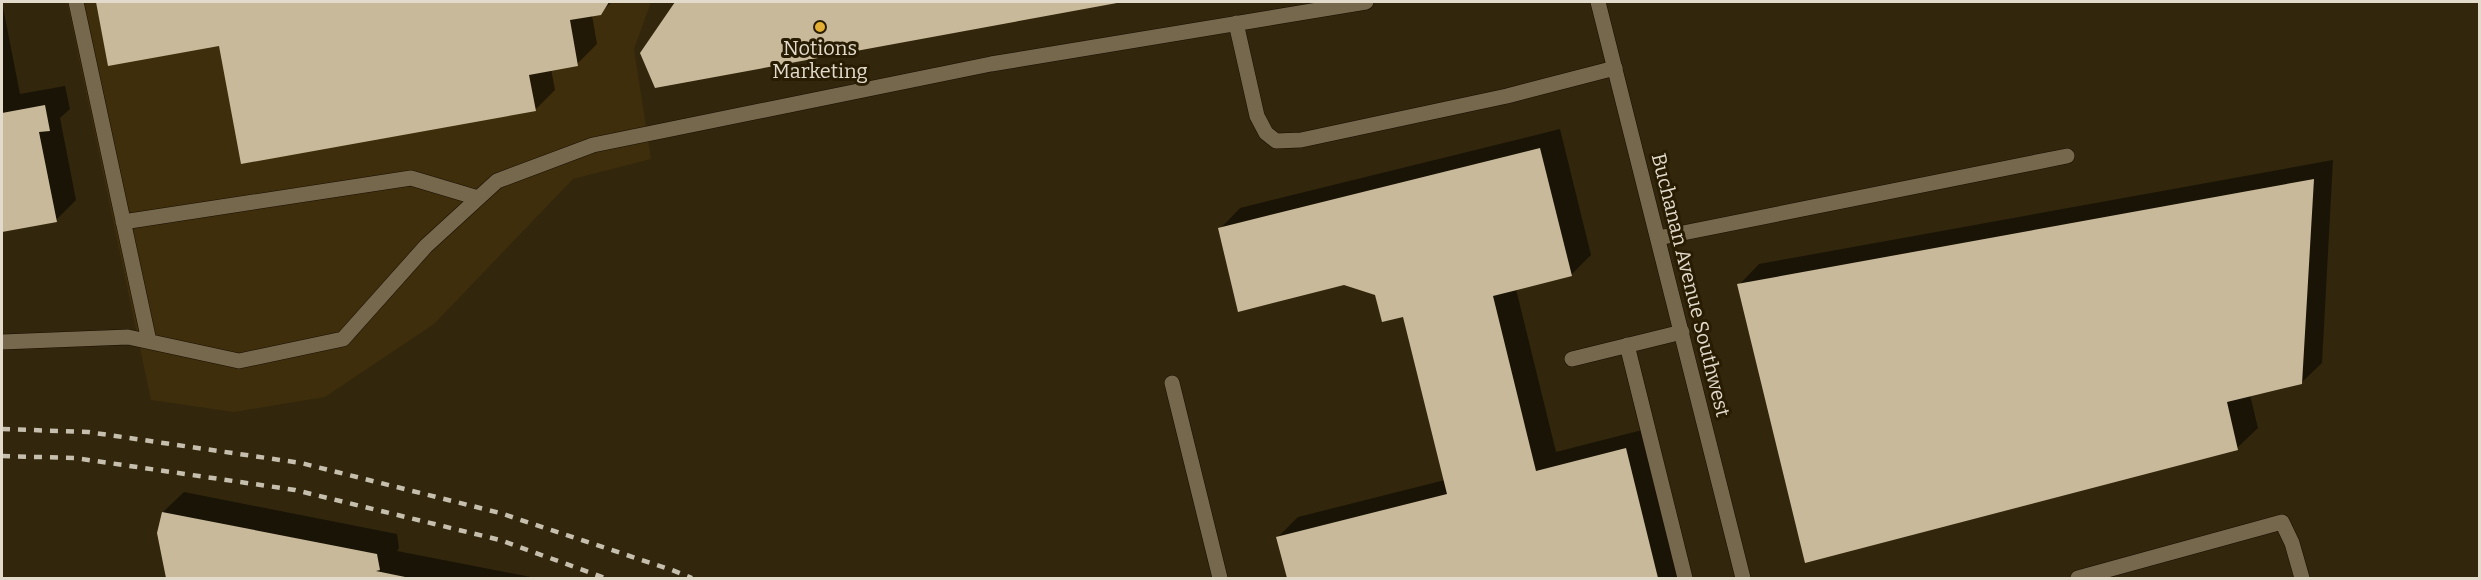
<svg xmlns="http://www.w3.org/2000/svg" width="2481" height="580" font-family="Bitter,serif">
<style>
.built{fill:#3e2e0c}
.shadow{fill:#0007}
.building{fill:#c8b99b}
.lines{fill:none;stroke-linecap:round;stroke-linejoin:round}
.service-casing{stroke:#190e00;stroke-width:16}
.minor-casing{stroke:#190e00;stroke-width:16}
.service{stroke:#75684d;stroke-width:15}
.minor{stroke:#75684d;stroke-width:15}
.rail{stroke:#c7bfae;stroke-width:4.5;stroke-dasharray:8 8;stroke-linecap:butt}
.poi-dot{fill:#e3ae34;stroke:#281c03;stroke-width:2}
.labels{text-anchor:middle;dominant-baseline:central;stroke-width:6;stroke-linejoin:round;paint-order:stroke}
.poi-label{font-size:20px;fill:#e2dacb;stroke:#281c03}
.street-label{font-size:20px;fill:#e2dacb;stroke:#281c03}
</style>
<rect width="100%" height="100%" fill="#32260c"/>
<!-- built -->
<path class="built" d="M67 2H651L634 49 651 159 573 179 434 324 325 397 234 412 151 400Z"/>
<!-- shadow -->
<path class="shadow" d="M2 2 20 94 65 86 70 109 60 118 76 200 56 220 2 231Z
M97 2H612L600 13 592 15 597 44 577 64 551 69 555 90 535 110 220 44 109 64Z
M677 2H1115L656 86 641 53Z
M1560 129 1591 255 1571 275 1516 289 1556 452 1646 429 1683 578H1288L1278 537 1298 517 1445 480 1404 315 1377 294 1220 229 1240 208Z
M2333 160 2322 363 2301 383 2250 395 2258 428 2237 448 1739 285 1759 264Z
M184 492 397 534 399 548 397 551 536 578H168L159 533 163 512Z"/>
<!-- building -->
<path class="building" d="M96 2H609L601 15 570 20 578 66 529 75 536 111 241 164 219 46 108 66Z
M675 2H1116L1117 3 655 88 640 53Z
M45 105 50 131 39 132 57 222 2 232V113Z
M1540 148 1572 276 1493 296 1536 471 1626 448 1658 578H1287L1276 537 1447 494 1403 317 1382 322 1375 295 1344 285 1238 312 1218 228Z
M2314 179 2302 384 2227 402 2238 450 1805 563 1737 284Z
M162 512 377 554 380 570 376 571 410 578H166L157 533Z"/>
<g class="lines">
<defs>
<path id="service" d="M76 2 149 341
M1236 23 1257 116 1266 133 1276 141 1301 140 1507 96 1615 68
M123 222 411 178 478 198
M1658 238 2067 156
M2 342 128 337 239 361 343 339 426 246 497 181 593 145 991 64 1366 2
M1627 345 1685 578
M1572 359 1682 332
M1172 383 1220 578
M2078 578 2282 522 2292 543 2302 578"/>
<path id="minor" d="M1598 2 1743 578"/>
</defs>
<!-- service casing -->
<use href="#service" class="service-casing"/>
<!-- minor casing -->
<use href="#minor" class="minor-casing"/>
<!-- service -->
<use href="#service" class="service"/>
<!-- minor -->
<use href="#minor" class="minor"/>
<!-- rail -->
<path class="rail" d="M2 429 88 432 301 463 500 513 672 570 692 578
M2 456 75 458 295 490 500 540 605 578"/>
</g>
<!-- markers -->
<circle class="poi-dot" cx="820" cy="27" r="6"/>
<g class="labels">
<!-- poi labels -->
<g class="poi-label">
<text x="820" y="48">Notions<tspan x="820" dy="23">Marketing</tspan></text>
</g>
<!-- street labels -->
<g class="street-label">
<text transform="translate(1691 285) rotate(76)">Buchanan Avenue Southwest</text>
</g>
</g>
<!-- border -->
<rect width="2481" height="580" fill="none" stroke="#e2dacb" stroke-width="6"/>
</svg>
